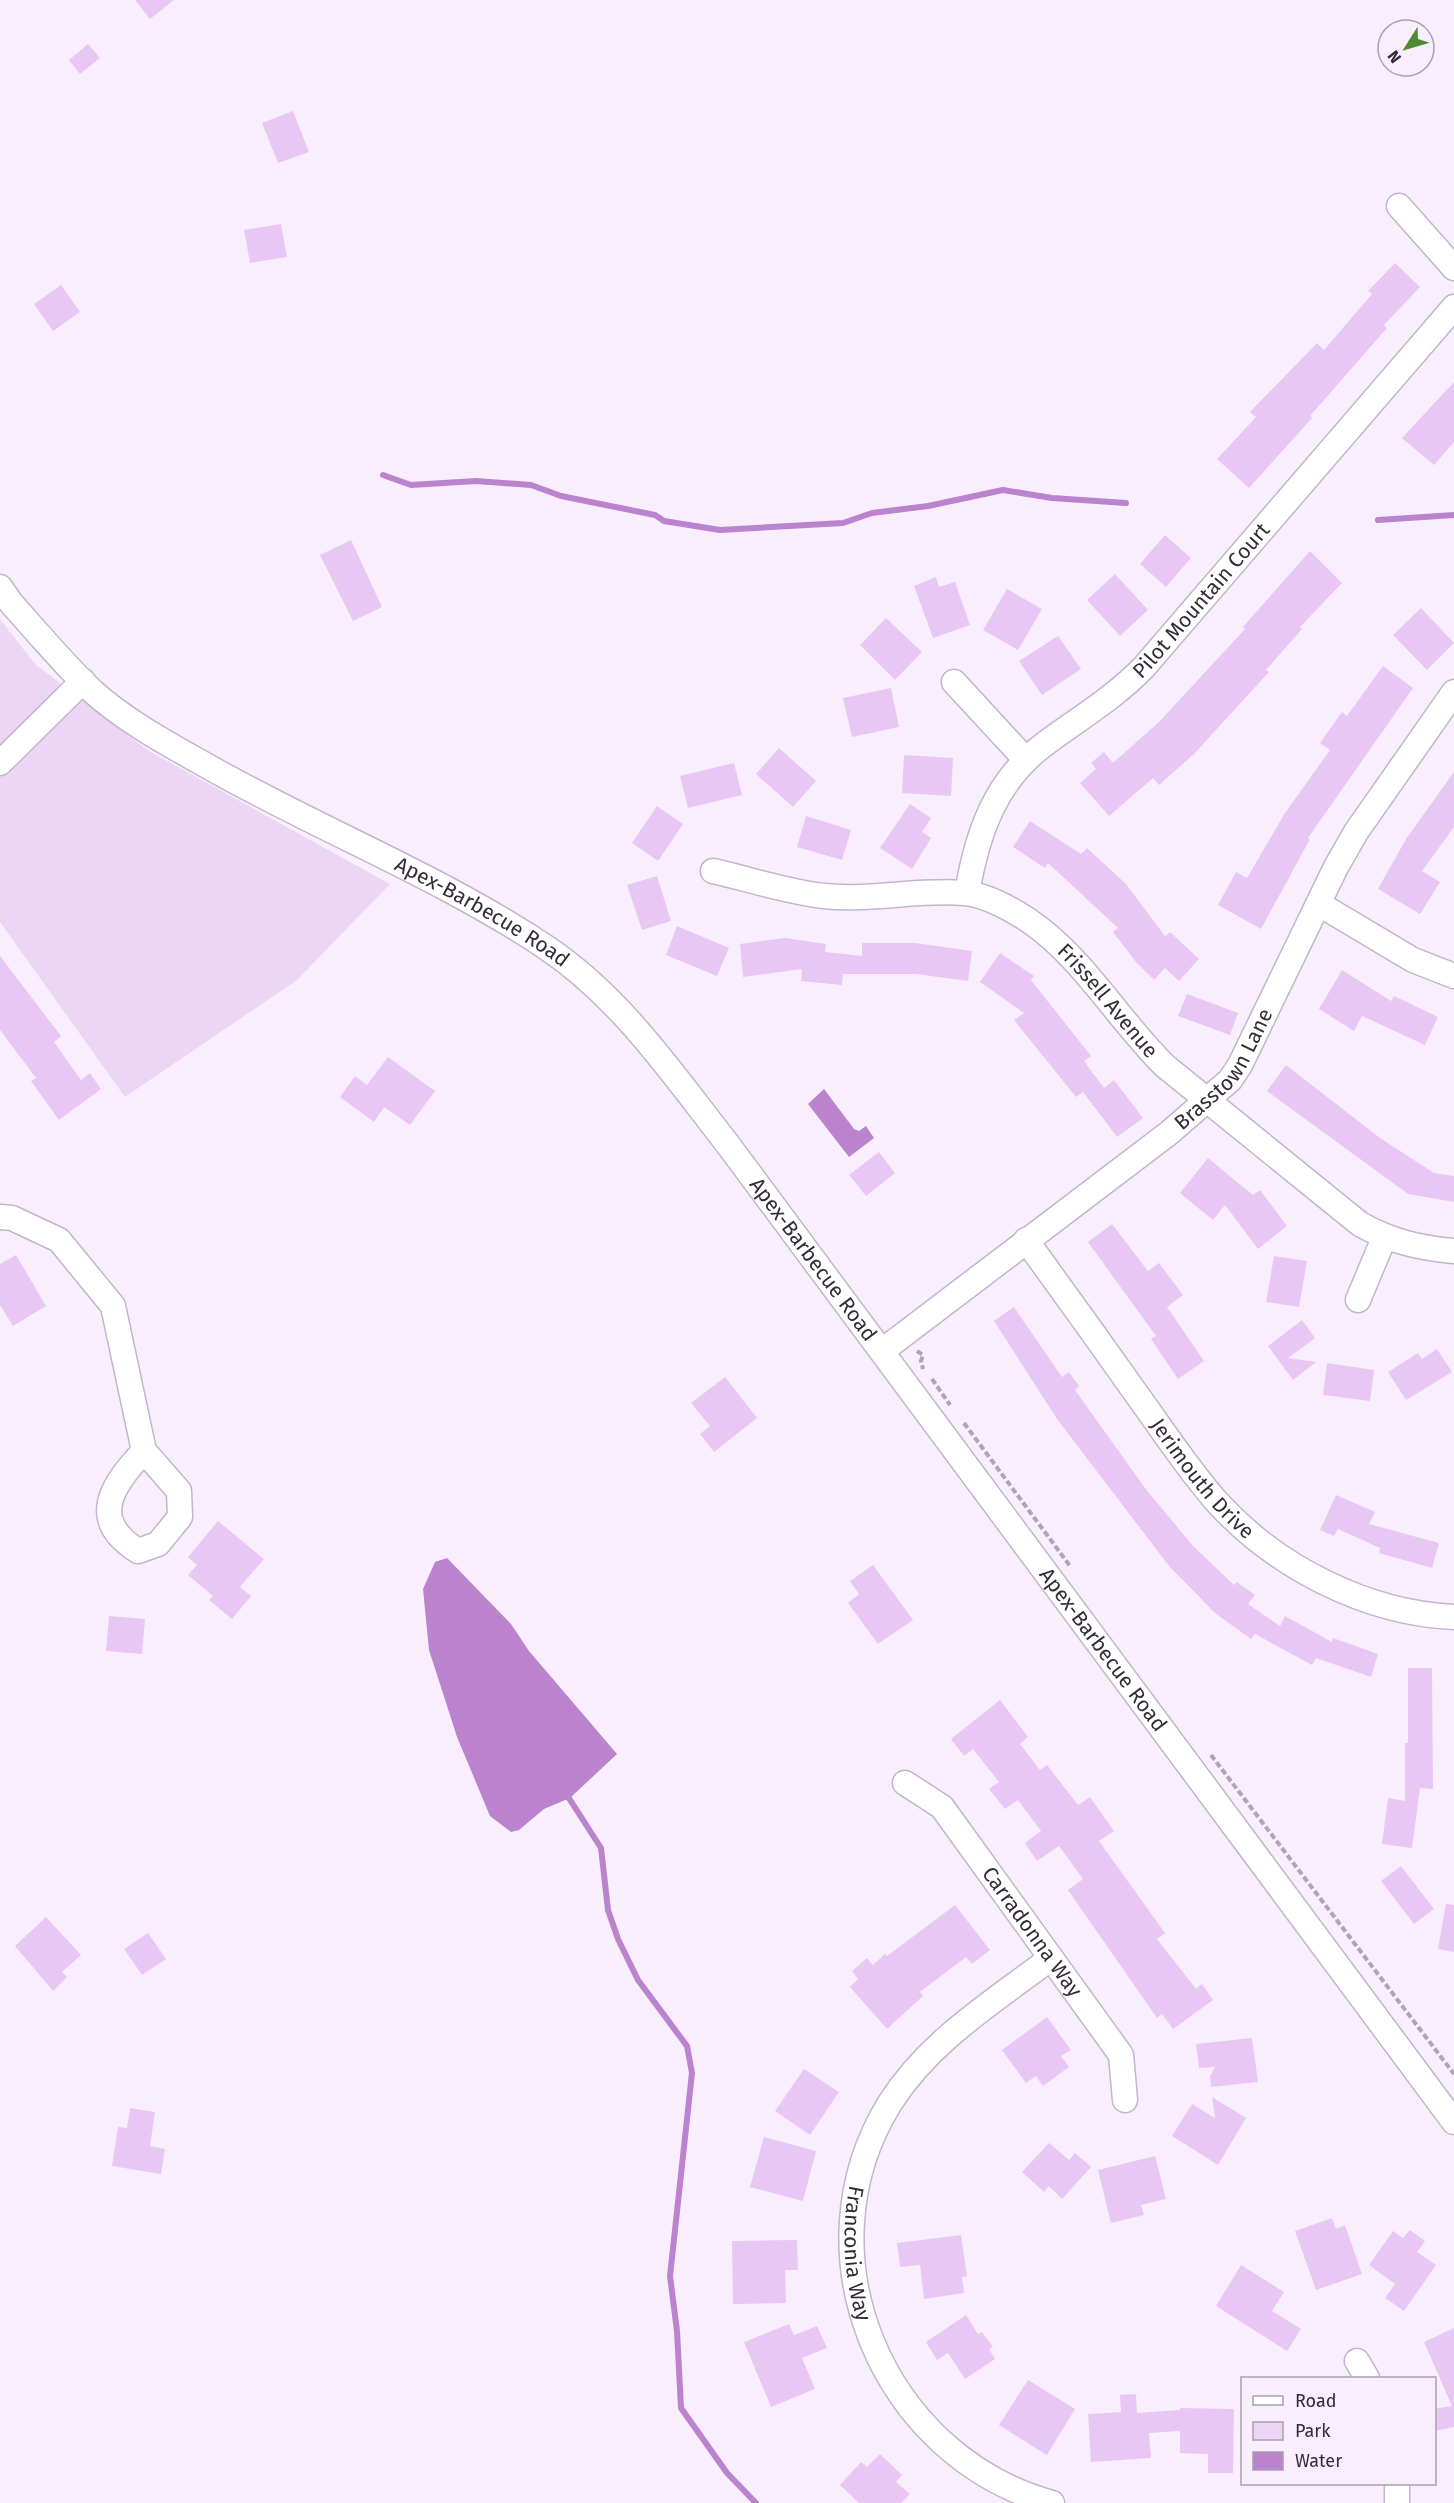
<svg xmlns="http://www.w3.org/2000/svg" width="1454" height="2503" font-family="'Fira Sans',sans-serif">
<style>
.green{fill:#edd6f5}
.water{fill:#bb83ce}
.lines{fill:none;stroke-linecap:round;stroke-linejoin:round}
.stream{stroke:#bb83ce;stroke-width:6}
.building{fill:#e9c7f5}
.minor-casing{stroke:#c6b3cc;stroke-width:27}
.path{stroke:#aea5b2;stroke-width:4;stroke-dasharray:6 3;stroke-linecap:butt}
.minor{stroke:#fff;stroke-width:24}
.labels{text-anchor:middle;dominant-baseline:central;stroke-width:4.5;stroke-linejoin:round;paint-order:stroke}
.street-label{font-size:21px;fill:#332b35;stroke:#f9eefd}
</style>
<rect width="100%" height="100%" fill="#f9eefd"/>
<!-- green -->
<path class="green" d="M0 619 35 664 149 751 390 884 297 980 125 1097 0 922Z"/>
<!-- water -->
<path class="water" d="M824 1089 854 1129 859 1131 866 1126 874 1138 849 1157 808 1104Z
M447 1558 511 1624 529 1651 617 1754 570 1798 544 1809 519 1830 511 1832 490 1816 457 1737 429 1650 423 1589 435 1562Z"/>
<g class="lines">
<!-- stream -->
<path class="stream" d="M383 475 411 485 476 481 531 485 561 496 655 515 664 521 720 530 843 523 872 513 928 506 1003 490 1052 498 1126 503
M1378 520 1454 515
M565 1792 601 1848 608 1910 618 1939 638 1980 687 2046 692 2073 670 2276 677 2331 681 2408 727 2473 756 2503"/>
</g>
<!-- building -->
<path class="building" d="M135 0H174L150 19Z
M88 44 100 58 80 74 69 60Z
M293 111 309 152 278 163 262 123Z
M281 224 287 257 250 263 244 230Z
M1395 263 1420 287 1384 325 1387 328 1310 416 1312 418 1249 488 1217 459 1256 417 1250 412 1317 343 1324 350 1372 294 1368 291Z
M61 285 80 312 53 331 34 304Z
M1454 382V442L1434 465 1402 438Z
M1165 535 1191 558 1166 587 1140 564Z
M351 540 382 607 353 621 320 555Z
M1310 551 1342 583 1300 627 1302 629 1266 670 1269 672 1194 754 1159 785 1153 778 1109 816 1080 783 1096 769 1091 763 1104 752 1113 763 1159 722 1245 629 1243 627Z
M1115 574 1148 610 1120 636 1087 600Z
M936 577 939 587 955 582 970 625 933 638 914 586Z
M1007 589 1042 609 1018 650 983 630Z
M1421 608 1454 643 1427 670 1393 635Z
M886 618 922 652 895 680 860 645Z
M1058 636 1081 669 1042 695 1019 661Z
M1383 666 1413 688 1308 838 1310 839 1261 929 1218 905 1236 872 1247 878 1285 813 1330 750 1320 743 1342 712 1347 716Z
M891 688 899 727 852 737 843 698Z
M779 748 816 781 793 807 756 774Z
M904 755 953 758 951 796 902 793Z
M734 763 742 795 688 808 680 776Z
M1454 772V827L1422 871 1440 882 1420 914 1378 889 1406 839Z
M910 804 931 818 922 832 931 838 912 869 880 848Z
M657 806 683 824 658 861 632 843Z
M806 816 851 830 842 860 797 847Z
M1030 821 1081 854 1087 848 1126 884 1165 936 1170 932 1199 959 1179 981 1165 968 1154 980 1136 962 1113 932 1118 928 1048 863 1045 868 1013 847Z
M657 876 671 921 642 930 627 885Z
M677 926 729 948 717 976 666 955Z
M785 938 826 944 825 952 862 956V943H915L972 951 968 981 916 974H843L842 985 801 981 802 969 743 977 740 944Z
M1000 953 1034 976 1031 980 1091 1056 1084 1061 1104 1088 1114 1080 1143 1118 1117 1137 1083 1092 1076 1097 1014 1020 1024 1013 980 982Z
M0 956 61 1036 54 1042 81 1080 90 1073 101 1089 59 1120 31 1081 36 1078 0 1030Z
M1342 970 1391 1001 1394 996 1438 1017 1425 1045 1362 1016 1354 1031 1319 1009Z
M1187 994 1238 1013 1230 1035 1178 1016Z
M388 1057 435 1091 410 1125 384 1107 374 1122 340 1097 355 1076 367 1085Z
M1286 1065 1380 1138 1434 1173 1454 1176V1202L1408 1194 1267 1091Z
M879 1152 895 1173 866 1196 849 1175Z
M1208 1158 1253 1195 1260 1190 1287 1226 1258 1249 1225 1205 1213 1220 1180 1193Z
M1112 1224 1148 1271 1159 1263 1183 1295 1167 1307 1204 1361 1178 1379 1151 1339 1156 1336 1088 1242Z
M16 1255 46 1306 13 1326 0 1305V1264Z
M1274 1256 1307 1261 1299 1307 1266 1302Z
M1014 1307 1062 1377 1069 1372 1079 1386 1075 1390 1145 1488 1193 1546 1234 1585 1237 1582 1255 1595 1248 1604 1280 1626 1285 1616 1332 1642 1333 1638 1378 1654 1371 1677 1316 1658 1312 1665 1255 1634 1251 1639 1215 1613 1169 1566 1057 1419 994 1321Z
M1302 1320 1315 1338 1288 1358 1316 1362 1293 1380 1268 1346Z
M1437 1349 1452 1372 1406 1400 1388 1372 1418 1353 1422 1359Z
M1327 1363 1374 1370 1370 1401 1323 1395Z
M725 1377 757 1418 714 1452 700 1434 710 1426 691 1403Z
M1336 1495 1375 1512 1369 1524 1439 1543 1432 1568 1379 1553 1380 1548 1338 1529 1334 1536 1320 1530Z
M218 1521 264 1559 240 1587 251 1596 232 1619 209 1600 213 1596 188 1575 197 1565 188 1557Z
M873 1565 913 1620 878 1644 848 1603 859 1594 850 1581Z
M109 1616 145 1619 142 1654 106 1651Z
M1408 1668H1432L1433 1789 1420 1788 1412 1848 1382 1844 1388 1798 1405 1801V1743H1408Z
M1000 1700 1028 1737 1020 1744 1040 1770 1047 1765 1078 1805 1090 1797 1114 1831 1099 1841 1165 1933 1157 1939 1196 1989 1202 1984 1213 2000 1173 2029 1162 2014 1157 2018 1068 1890 1083 1879 1059 1846 1037 1861 1025 1843 1041 1831 1018 1800 1005 1809 989 1789 999 1782 973 1749 964 1756 951 1739Z
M1401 1866 1434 1909 1414 1924 1381 1881Z
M1446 1904 1454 1905V1952L1438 1949Z
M955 1905 990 1950 972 1964 966 1957 920 1992 923 1996 887 2029 850 1987 858 1979 852 1971 867 1958 873 1965 885 1954 887 1956Z
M46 1917 81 1955 62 1972 67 1977 53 1991 15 1946Z
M148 1933 166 1959 142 1975 124 1949Z
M1047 2017 1071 2050 1061 2056 1069 2067 1043 2086 1036 2076 1026 2083 1002 2050Z
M1252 2038 1258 2082 1211 2087 1210 2076 1215 2067 1199 2068 1196 2044Z
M804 2069 839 2092 810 2135 775 2111Z
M1212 2097 1246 2118 1218 2165 1172 2136 1192 2104 1215 2118Z
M130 2108 155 2112 150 2146 165 2149 161 2174 112 2166 118 2127 127 2128Z
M764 2137 816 2151 803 2201 750 2187Z
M1049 2143 1069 2160 1075 2153 1091 2167 1062 2199 1049 2186 1044 2192 1022 2172Z
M1155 2156 1166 2199 1141 2205 1144 2215 1111 2223 1098 2170Z
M1332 2218 1336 2229 1345 2225 1362 2274 1316 2290 1295 2231Z
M1410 2230 1425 2241 1417 2252 1436 2265 1404 2311 1385 2298 1395 2284 1369 2265 1393 2231 1403 2238Z
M961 2235 967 2276 962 2277 964 2293 924 2299 920 2265 900 2267 897 2243Z
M797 2240 798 2270H785L786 2303 733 2304 732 2241Z
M1241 2265 1284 2292 1272 2311 1301 2329 1287 2351 1216 2306Z
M966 2315 978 2334 982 2332 993 2347 989 2349 995 2359 965 2379 948 2353 937 2360 926 2342Z
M789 2324 794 2335 817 2326 827 2348 802 2358 815 2389 771 2407 744 2342Z
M1454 2328V2427L1434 2431V2409L1452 2406 1424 2342Z
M1028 2380 1075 2409 1047 2455 999 2425Z
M1136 2394 1137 2413 1180 2410V2408L1234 2409 1233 2473H1208V2454L1180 2453V2431L1149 2433 1151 2458 1091 2462 1088 2414 1121 2412 1120 2395Z
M880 2454 902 2475 896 2482 910 2494 901 2503H859L840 2485 861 2462 867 2467Z"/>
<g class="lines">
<defs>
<g id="minor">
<path d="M1399 206 1454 268"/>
<path id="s1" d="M0 587 11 603C37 632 63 663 91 690 125 721 170 745 209 767 320 830 441 877 547 948 621 998 672 1073 726 1142L1454 2122"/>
<path d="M954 682 1026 760"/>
<path d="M0 763 83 681"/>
<path id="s2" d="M713 871C749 879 787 892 824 896 871 901 918 889 965 893 985 895 1011 909 1028 920 1083 957 1118 1020 1165 1066L1360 1224C1390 1241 1419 1248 1454 1251"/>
<path id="s3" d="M967 893C977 834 995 780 1046 743 1080 718 1115 697 1144 667L1454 307"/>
<path d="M1319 904 1413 960 1454 976"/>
<path d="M0 1217 12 1218 59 1240 113 1306 144 1451 179 1491 180 1517 158 1544 138 1551C87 1519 113 1484 144 1451"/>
<path id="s4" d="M1026 1240C1063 1291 1099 1341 1135 1392 1162 1429 1187 1468 1217 1502 1276 1567 1366 1613 1454 1617"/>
<path d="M1358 1300 1384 1238"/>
<path id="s5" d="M882 1351 1169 1133 1230 1080 1240 1065 1336 867 1356 832 1454 692"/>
<path id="s6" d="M905 1783 942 1807 1121 2055 1125 2100"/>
<path id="s7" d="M1051 1958C993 2002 929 2041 890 2103 796 2254 883 2457 1052 2503"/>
<path d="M1357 2361 1367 2378"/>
<path d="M1397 2484V2503"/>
</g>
</defs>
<!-- minor casing -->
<use href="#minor" class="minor-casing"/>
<!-- path -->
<path class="path" d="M917 1351 923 1355 921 1361 923 1369
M932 1379 950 1405
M964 1423 1070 1566
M1211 1755 1454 2074"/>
<!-- minor -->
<use href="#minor" class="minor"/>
</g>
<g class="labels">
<!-- street labels -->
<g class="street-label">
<text stroke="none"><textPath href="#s3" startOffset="386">Pilot Mountain Court</textPath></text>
<text stroke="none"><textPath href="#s1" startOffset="588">Apex-Barbecue Road</textPath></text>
<text stroke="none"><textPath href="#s2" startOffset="438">Frissell Avenue</textPath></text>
<text stroke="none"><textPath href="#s5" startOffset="446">Brasstown Lane</textPath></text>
<text stroke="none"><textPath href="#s1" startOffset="1074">Apex-Barbecue Road</textPath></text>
<text stroke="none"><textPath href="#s4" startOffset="297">Jerimouth Drive</textPath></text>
<text stroke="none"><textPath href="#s1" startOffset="1560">Apex-Barbecue Road</textPath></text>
<text stroke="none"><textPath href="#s6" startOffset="198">Carradonna Way</textPath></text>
<text stroke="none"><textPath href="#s7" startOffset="376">Franconia Way</textPath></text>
</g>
</g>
<!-- legend -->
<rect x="1241" y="2377" width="195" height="108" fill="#f9eefd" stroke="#aaa0ad" stroke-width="1.5"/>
<rect x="1253" y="2396" width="30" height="9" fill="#ffffff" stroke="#aaa0ad" stroke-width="1.5"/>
<text x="1295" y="2407" font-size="18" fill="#332b35">Road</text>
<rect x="1253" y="2422" width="30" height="18" fill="#edd6f5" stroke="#aaa0ad" stroke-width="1.5"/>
<text x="1295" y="2437" font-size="18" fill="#332b35">Park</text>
<rect x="1253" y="2452" width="30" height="18" fill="#bb83ce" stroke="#aaa0ad" stroke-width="1.5"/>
<text x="1295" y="2467" font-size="18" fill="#332b35">Water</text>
<!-- north arrow -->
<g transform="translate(1406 48) rotate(233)"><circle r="28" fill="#f9eefd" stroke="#aaa0ad" stroke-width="1.5"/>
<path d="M0-4.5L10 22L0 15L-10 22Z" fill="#4b8c2e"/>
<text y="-9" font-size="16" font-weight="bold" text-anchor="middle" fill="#332b35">N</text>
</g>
</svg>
